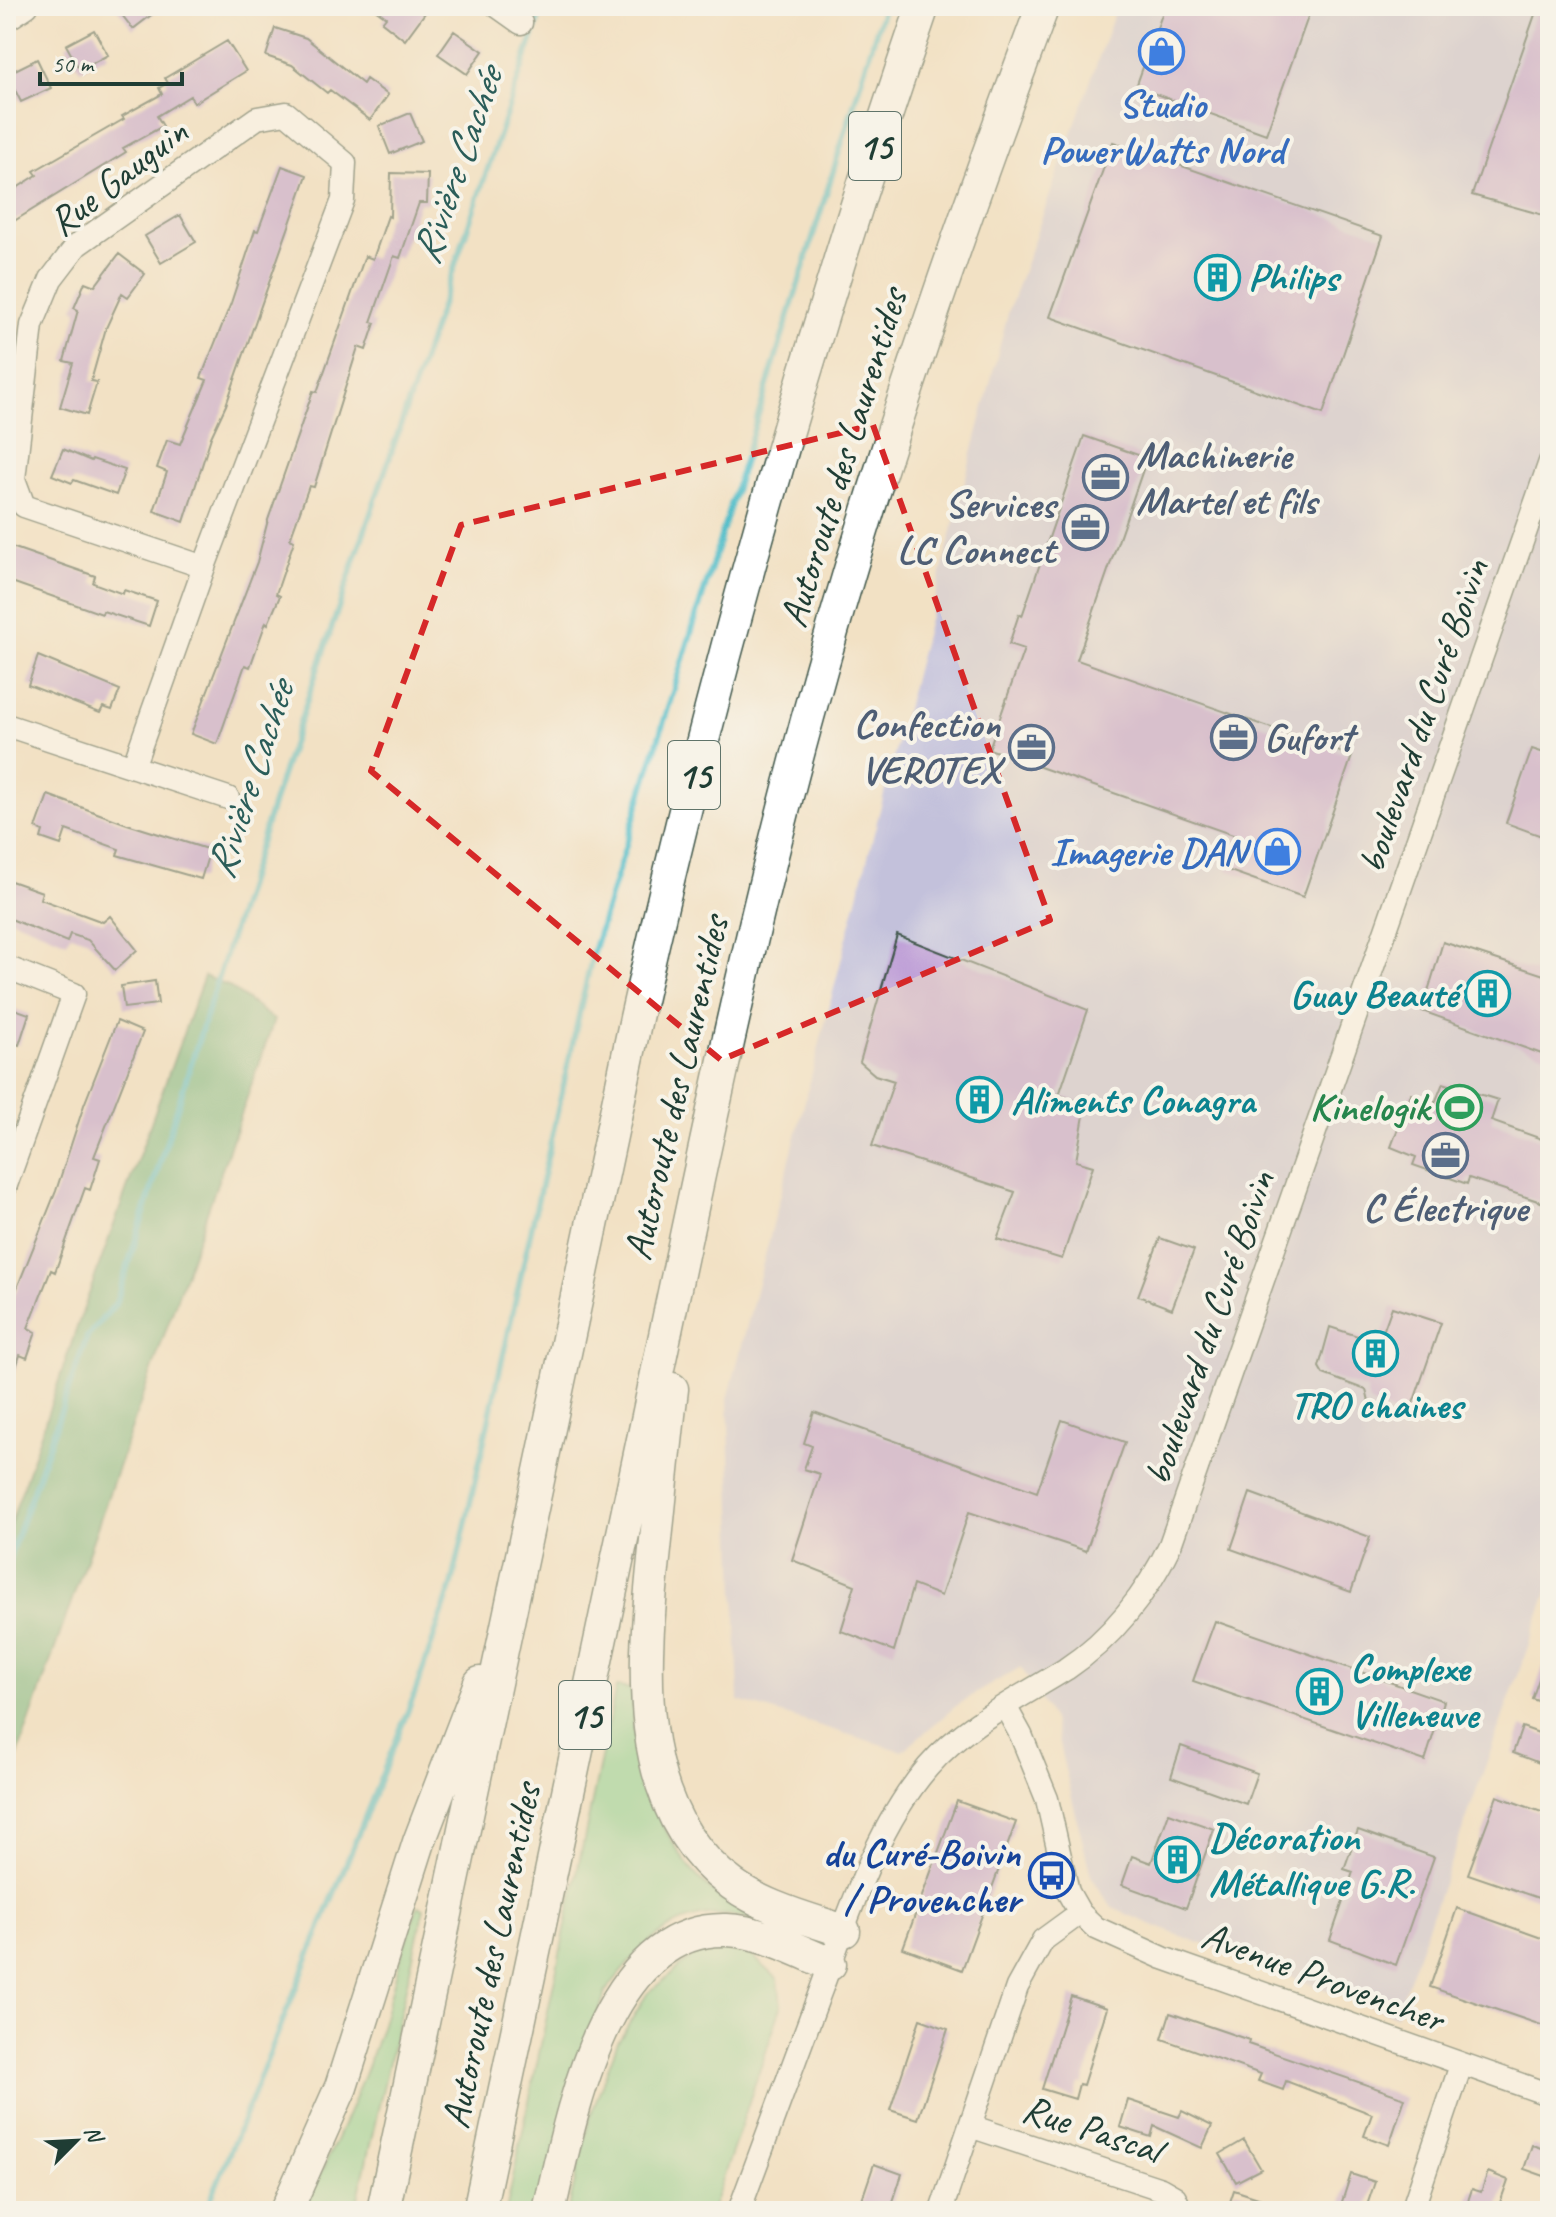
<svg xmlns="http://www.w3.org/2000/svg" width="1556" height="2217" font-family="Caveat,sans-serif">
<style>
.industrial{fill:#c3c1db}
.green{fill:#84d292;stroke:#528863;stroke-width:2}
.forest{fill:#6bb47c;stroke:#457858;stroke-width:2}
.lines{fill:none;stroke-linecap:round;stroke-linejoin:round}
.stream{stroke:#50bdc9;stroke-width:6}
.building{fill:#b997d6}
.minor-casing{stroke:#3f564a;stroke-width:25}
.highway-casing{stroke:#3f564a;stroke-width:35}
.minor{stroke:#fff;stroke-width:22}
.highway{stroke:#fff;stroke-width:32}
.marked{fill:none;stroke:#d62828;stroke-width:6;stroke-dasharray:16 10;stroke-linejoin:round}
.labels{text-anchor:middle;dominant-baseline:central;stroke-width:8;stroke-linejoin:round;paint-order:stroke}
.shield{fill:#f7f3e8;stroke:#60746a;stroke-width:2}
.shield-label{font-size:38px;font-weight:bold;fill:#1f3d34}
.shop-label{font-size:40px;font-weight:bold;fill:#366cbe;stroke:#f7f3e8}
.street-label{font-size:40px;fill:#1f3d34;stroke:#f7f3e8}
.culture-label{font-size:40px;font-weight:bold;fill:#0d838f;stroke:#f7f3e8;text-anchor:start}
.service-label{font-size:40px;font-weight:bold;fill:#4e5e75;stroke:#f7f3e8;text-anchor:start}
.leisure-label{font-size:40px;font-weight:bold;fill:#27864d;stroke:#f7f3e8;text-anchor:end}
.transit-label{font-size:40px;font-weight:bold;fill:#164399;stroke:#f7f3e8;text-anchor:end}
.water-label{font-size:42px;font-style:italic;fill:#2b5d59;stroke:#f7f3e8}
</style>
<rect width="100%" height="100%" fill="#f7f3e8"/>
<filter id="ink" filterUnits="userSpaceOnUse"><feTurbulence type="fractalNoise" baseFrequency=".0125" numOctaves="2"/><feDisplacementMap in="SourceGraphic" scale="16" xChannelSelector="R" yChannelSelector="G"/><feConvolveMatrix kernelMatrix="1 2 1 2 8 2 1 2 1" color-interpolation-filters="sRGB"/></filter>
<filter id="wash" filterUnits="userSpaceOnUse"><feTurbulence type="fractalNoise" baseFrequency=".006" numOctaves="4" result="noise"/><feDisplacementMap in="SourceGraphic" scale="32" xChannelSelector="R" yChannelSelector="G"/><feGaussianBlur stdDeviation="1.8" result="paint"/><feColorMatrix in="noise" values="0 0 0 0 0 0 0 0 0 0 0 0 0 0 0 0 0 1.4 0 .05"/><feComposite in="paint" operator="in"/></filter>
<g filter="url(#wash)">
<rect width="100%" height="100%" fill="#f2e1c4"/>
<!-- industrial -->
<path class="industrial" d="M1117 6H1550V1585L1396 2016 1162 1929 1112 1908 1091 1876 1053 1720 1021 1667 961 1702 902 1751 739 1701 728 1399 1009 310Z"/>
<!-- green -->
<path class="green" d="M616 1687 632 1689C633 1708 632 1728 636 1746 649 1807 687 1895 753 1913L749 1919C682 1900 641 1943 605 1993L535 2211H506Z
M418 1906 424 1908 355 2211H302C331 2153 360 2092 380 2030 393 1989 402 1947 418 1906Z
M728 1950 750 1954 778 1979 781 2007 712 2211H568L590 2117 617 2044 647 1994 696 1953Z"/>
<!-- forest -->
<path class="forest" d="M204 976 228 986 274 1020 6 1789V1537L77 1327Z"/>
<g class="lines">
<!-- stream -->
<path class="stream" d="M6 1567 87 1337 116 1303 280 780 543 6
M206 2211 413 1698 452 1585 593 952 884 6"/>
</g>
<g id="blocks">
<!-- building -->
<path class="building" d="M115 6H163L133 29Z
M371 6H430L405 40 382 22 386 17Z
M1165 6H1312L1266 134 1136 87Z
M1538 6H1550V217L1472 195Z
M275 28 306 38 363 84 366 79 388 95 370 120 330 90 327 93 292 65 266 56Z
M94 30 108 55 80 70 66 45Z
M454 31 483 51 467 74 438 54Z
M227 41 246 71 194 103 190 96 157 116 163 126 123 148 126 152 6 226V195L37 175 34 171 124 119 122 116 162 94 159 88 168 83 165 78Z
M37 59 51 88 21 102 7 74Z
M410 113 422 141 390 154 379 126Z
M1113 142 1383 236 1323 414 1050 317Z
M282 166 307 175 226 405 211 437 184 522 154 511 167 472 157 468 167 440 180 444 207 380 201 378 231 303 255 230 258 231Z
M391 173 428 174 427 203H419L400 258 394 256 371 322 375 323 366 350 358 347 314 487 309 486 290 539 294 541 276 594 280 596 268 624 266 622 250 667 245 665 217 744 191 734 257 562 268 520 313 391 317 392 365 256 373 259 388 216 390 217Z
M180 215 196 242 161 263 145 236Z
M119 254 145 274 128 297 122 293 106 328 91 381 97 382 87 415 60 407 73 363 64 361 78 310 74 308 85 282 95 286Z
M1084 436 1147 458 1077 660 1352 756 1303 897 1227 870 1239 837 989 749 1024 649 1009 644 1019 614 1022 616Z
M63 449 91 461 92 459 125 470 116 495 74 480 72 483 52 475Z
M6 545 95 576 93 583 123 594 124 590 157 601 149 626 103 611 102 614 6 580Z
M38 656 120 690 112 710 103 707 100 713 28 685Z
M1532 749 1550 755V839L1506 823Z
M48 795 127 824 210 850 201 879 117 855 119 849 66 830 61 845 41 838 43 831 36 828Z
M11 881 42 892 40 899 103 922 110 916 137 950 115 970 88 940 70 934 67 942 6 917V894Z
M897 935 1088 1010 1059 1095 1086 1104 1076 1161 1093 1166 1062 1259 997 1239 1015 1192 872 1146 894 1081 875 1075 860 1062Z
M1443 942 1550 977V1057L1422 1011Z
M155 981 158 1004 124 1008 121 986Z
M6 1006 29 1014 19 1045 6 1041Z
M117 1021 143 1032 94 1157 100 1159 90 1190 85 1188 55 1272 51 1270 28 1328 36 1332 27 1358 20 1355 9 1389 6 1388V1321L11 1303 56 1191 84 1105Z
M1443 1083 1498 1100 1491 1121 1550 1142V1205L1469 1178 1467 1184 1413 1165 1416 1157 1391 1147 1411 1094 1435 1103Z
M1160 1238 1194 1250 1172 1309 1138 1296Z
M1392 1307 1441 1323 1408 1418 1375 1406 1369 1402 1366 1390 1323 1374 1319 1367 1330 1327 1379 1343Z
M814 1412 1037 1492 1062 1420 1125 1442 1086 1551 969 1512 941 1596 913 1585 894 1651 841 1631 855 1585 792 1560 820 1474 804 1469 812 1446 804 1443Z
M1250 1493 1370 1537 1351 1592 1231 1549Z
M1215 1621 1444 1701 1425 1761 1193 1681Z
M1548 1653H1550V1705L1532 1699Z
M1522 1727 1550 1737V1767L1513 1753Z
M1181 1746 1257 1773 1246 1804 1171 1777Z
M1497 1796 1550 1815V1902L1468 1874Z
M957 1801 1016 1822 962 1970 903 1948Z
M1169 1813 1214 1829 1186 1908 1122 1885 1132 1856 1151 1863Z
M1358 1830 1434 1857 1396 1965 1330 1940 1353 1872 1344 1869Z
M1457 1908 1550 1941V2028L1430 1987Z
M1071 1996 1107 2008 1083 2085 1079 2084 1075 2099 1042 2089Z
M1170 2013 1249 2040 1248 2044 1405 2098 1389 2145 1364 2136 1372 2114 1286 2081 1283 2090 1258 2081 1261 2074 1162 2039Z
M920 2019 948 2029 918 2119 890 2110Z
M1128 2100 1179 2117 1182 2111 1212 2126 1202 2148 1154 2126 1151 2137 1120 2127Z
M1244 2140 1261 2169 1236 2182 1220 2154Z
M1532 2145 1550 2151V2178L1524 2169Z
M874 2164 902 2174 890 2211H858Z
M1488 2172 1508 2180 1497 2211H1486L1467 2204 1472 2189 1481 2192Z
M1351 2174 1375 2182 1365 2211H1339Z
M1234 2190 1261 2199 1257 2211H1227Z"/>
</g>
</g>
<g filter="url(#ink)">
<use href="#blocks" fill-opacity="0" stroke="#3f564a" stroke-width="2"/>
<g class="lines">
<defs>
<path id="minor" d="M497 6 521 23
M6 20 27 6
M6 725 228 798
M133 767 204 567 343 200 345 163 286 113 257 118 77 245 51 279 32 325 14 479 24 506 204 567
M6 967 74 994 6 1185
M1005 1706 1021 1735 1047 1799 1068 1892 1080 1913 1096 1928 1163 1958 1550 2095
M970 2126 1161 2189 1175 2197 1181 2211
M739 2211C766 2139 793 2067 819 1995 847 1920 875 1828 928 1767 966 1723 1018 1699 1066 1669 1111 1639 1147 1594 1170 1545L1550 462
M941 2211 1017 1987 1043 1940 1080 1913
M1412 2211 1461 2065"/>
<path id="highway" d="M672 1389C666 1439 661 1490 656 1540 644 1653 626 1807 732 1884 765 1908 806 1918 844 1931
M286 2211 341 2087 419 1842 480 1683
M383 2211 636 1018C713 675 809 338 923 6
M479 2211C535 1946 592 1681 648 1416 697 1184 744 952 806 724 872 480 954 242 1043 6
M549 2211C570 2121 604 1926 727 1930 761 1931 799 1951 830 1964"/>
</defs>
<!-- minor casing -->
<use href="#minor" class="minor-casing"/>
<!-- highway casing -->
<use href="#highway" class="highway-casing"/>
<!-- minor -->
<use href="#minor" class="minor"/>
<!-- highway -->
<use href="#highway" class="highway"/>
</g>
</g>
<!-- marked area -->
<path d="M0 0H1556V2217H0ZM873 425 1050 920 721 1060 371 771 461 525Z" fill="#f2e1c4" fill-opacity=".55" fill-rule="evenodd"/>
<path class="marked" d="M873 425 1050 920 721 1060 371 771 461 525Z"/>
<!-- icons -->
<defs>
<symbol id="shop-ring" viewBox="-11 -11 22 22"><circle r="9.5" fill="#f7f3e8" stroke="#3f7fe0" stroke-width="1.5"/><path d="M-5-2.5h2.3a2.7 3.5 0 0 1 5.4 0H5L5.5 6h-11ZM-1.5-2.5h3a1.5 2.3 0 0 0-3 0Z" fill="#3f7fe0"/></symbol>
<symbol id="building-ring" viewBox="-11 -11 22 22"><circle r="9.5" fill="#f7f3e8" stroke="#0f9aa8" stroke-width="1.5"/><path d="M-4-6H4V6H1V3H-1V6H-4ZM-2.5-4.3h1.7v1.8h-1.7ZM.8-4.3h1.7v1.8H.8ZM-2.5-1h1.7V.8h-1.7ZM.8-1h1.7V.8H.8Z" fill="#0f9aa8"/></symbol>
<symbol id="office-ring" viewBox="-11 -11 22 22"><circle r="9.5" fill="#f7f3e8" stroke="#5c6f8a" stroke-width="1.5"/><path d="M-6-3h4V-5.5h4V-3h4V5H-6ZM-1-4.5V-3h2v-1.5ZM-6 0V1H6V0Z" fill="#5c6f8a"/></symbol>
<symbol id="stadium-ring" viewBox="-11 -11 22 22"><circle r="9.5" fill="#f7f3e8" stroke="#2e9e5b" stroke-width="1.5"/><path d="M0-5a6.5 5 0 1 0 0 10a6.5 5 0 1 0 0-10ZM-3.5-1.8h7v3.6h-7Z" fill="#2e9e5b"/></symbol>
<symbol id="bus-ring" viewBox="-11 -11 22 22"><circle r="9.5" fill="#f7f3e8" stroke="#1a4fb4" stroke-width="1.5"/><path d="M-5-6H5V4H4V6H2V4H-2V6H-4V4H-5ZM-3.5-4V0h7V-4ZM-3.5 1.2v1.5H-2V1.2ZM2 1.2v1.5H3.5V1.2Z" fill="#1a4fb4"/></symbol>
</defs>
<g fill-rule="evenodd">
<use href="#shop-ring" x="1136" y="26" width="51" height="51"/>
<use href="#building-ring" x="1192" y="252" width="51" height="51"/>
<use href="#office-ring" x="1080" y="452" width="51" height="51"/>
<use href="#office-ring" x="1060" y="502" width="51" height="51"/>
<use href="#office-ring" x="1208" y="712" width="51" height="51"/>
<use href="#office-ring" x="1006" y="722" width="51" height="51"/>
<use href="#shop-ring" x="1252" y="826" width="51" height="51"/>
<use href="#building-ring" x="1462" y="968" width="51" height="51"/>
<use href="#building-ring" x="954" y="1074" width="51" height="51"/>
<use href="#stadium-ring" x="1434" y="1082" width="51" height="51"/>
<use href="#office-ring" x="1420" y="1130" width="51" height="51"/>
<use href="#building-ring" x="1350" y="1328" width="51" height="51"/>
<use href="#building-ring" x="1294" y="1666" width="51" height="51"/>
<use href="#building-ring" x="1152" y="1834" width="51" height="51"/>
<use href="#bus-ring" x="1026" y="1850" width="51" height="51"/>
</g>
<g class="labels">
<!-- shield labels -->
<g class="shield">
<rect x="849" y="112" width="52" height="68" rx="6"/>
<rect x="668" y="741" width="52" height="68" rx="6"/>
<rect x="559" y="1681" width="52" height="68" rx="6"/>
</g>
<g class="shield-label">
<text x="875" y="146">15</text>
<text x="694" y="775">15</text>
<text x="585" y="1715">15</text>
</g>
<!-- shop labels -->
<g class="shop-label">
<text x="1162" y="104">Studio<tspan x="1162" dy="46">PowerWatts Nord</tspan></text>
<text x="1246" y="852" text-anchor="end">Imagerie DAN</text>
</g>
<!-- street labels -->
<g class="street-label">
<text transform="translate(118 177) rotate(-38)">Rue Gauguin</text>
<text transform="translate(843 458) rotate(-73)">Autoroute des Laurentides</text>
<text transform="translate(1423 716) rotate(-71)">boulevard du Curé Boivin</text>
<text transform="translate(676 1088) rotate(-77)">Autoroute des Laurentides</text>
<text transform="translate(1209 1328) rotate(-71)">boulevard du Curé Boivin</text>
<text transform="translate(491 1956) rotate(-78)">Autoroute des Laurentides</text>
<text transform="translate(1323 1977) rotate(20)">Avenue Provencher</text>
<text transform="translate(1092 2129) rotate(18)">Rue Pascal</text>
</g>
<!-- culture labels -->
<g class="culture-label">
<text x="1248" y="277">Philips</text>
<text x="1457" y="994" text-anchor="end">Guay Beauté</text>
<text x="1011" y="1100">Aliments Conagra</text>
<text x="1376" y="1405" text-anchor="middle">TRO chaines</text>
<text x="1350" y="1668">Complexe<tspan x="1350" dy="46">Villeneuve</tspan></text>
<text x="1209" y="1837">Décoration<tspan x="1209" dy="46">Métallique G.R.</tspan></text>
</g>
<!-- service labels -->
<g class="service-label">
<text x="1136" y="455">Machinerie<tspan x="1136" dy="46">Martel et fils</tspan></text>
<text x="1055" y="504" text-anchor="end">Services<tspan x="1055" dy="46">LC Connect</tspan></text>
<text x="1000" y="724" text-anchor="end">Confection<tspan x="1000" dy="46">VEROTEX</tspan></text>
<text x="1264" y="737">Gufort</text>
<text x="1445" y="1208" text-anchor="middle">C Électrique</text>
</g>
<!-- leisure labels -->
<g class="leisure-label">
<text x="1429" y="1107">Kinelogik</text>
</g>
<!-- transit labels -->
<g class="transit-label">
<text x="1020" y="1853">du Curé-Boivin<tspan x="1020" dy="46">/ Provencher</tspan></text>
</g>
<!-- water labels -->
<g class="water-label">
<text transform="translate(457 166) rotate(-71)">Rivière Cachée</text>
<text transform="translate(250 780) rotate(-72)">Rivière Cachée</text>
</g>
</g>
<!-- margin -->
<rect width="1556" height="2217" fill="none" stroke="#f7f3e8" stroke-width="32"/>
<!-- north arrow -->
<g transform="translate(76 2141) rotate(66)" stroke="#f7f3e8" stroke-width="6" paint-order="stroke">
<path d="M0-6L14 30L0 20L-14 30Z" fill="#1f3d34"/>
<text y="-12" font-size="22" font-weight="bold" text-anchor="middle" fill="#1f3d34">N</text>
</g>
<!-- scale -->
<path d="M40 72v12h142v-12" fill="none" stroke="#1f3d34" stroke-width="4"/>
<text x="52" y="72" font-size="24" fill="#1f3d34" stroke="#f7f3e8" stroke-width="6" paint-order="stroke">50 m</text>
</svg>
